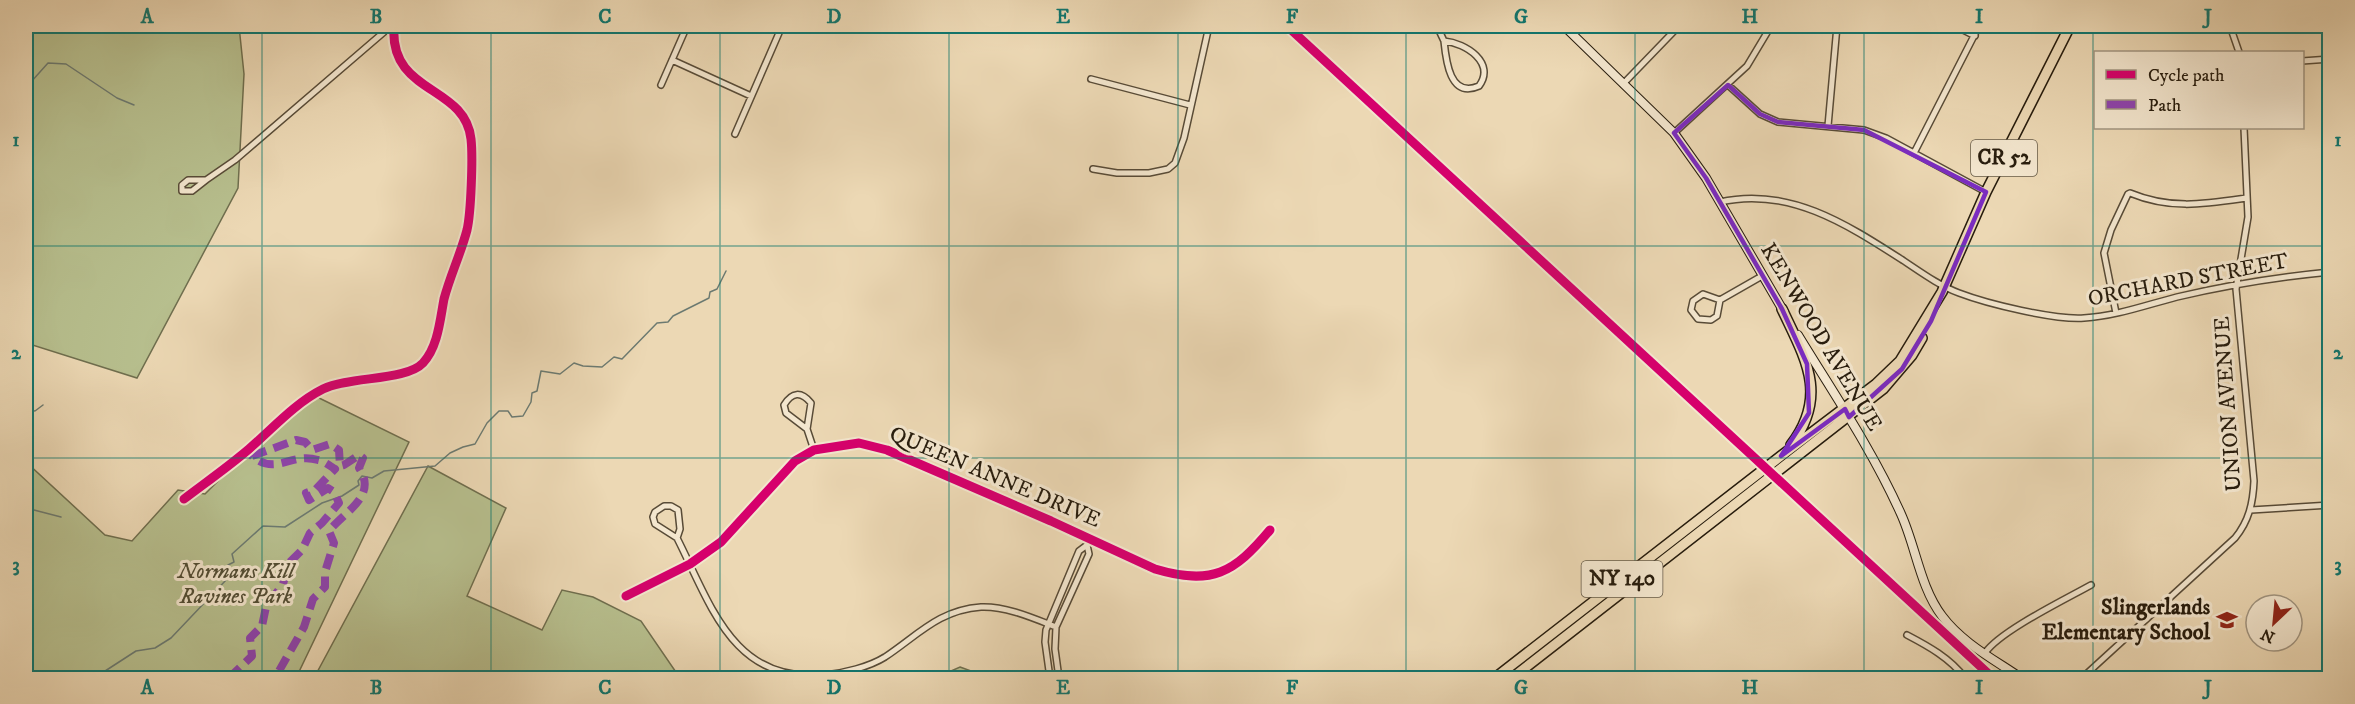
<svg xmlns="http://www.w3.org/2000/svg" width="2355" height="704" font-family="'IM FELL DW Pica',serif">
<style>
.green{fill:#b7bf8e;stroke:#6f6e4e;stroke-width:1.5}
.lines{fill:none;stroke-linecap:round;stroke-linejoin:round}
.stream{stroke:#6c7a71;stroke-width:1.5}
.minor-casing{stroke:#584b37;stroke-width:8}
.secondary-casing{stroke:#271c0d;stroke-width:10}
.primary-casing{stroke:#271c0d;stroke-width:12}
.minor{stroke:#f3e6ce;stroke-width:5}
.secondary{stroke:#f3e6ce;stroke-width:8}
.primary{stroke:#ecd8b4;stroke-width:9}
.quiet{stroke:#8e44ad;stroke-width:8;stroke-dasharray:15 8;stroke-linecap:butt}
.cycleway-casing{stroke:#f3e6ce;stroke-width:13}
.cycleway{stroke:#d6006c;stroke-width:9}
.marked{fill:none;stroke:#7b2cbf;stroke-width:4.5;stroke-linejoin:round}
.grid{fill:none;stroke:#0f766e;stroke-width:1.5;stroke-opacity:0.55}
.labels{text-anchor:middle;dominant-baseline:central;stroke-width:6;stroke-linejoin:round;paint-order:stroke}
.shield{fill:#f3e6ce;stroke:#645947;stroke-width:1.5}
.shield-label{font-size:21px;font-weight:bold;fill:#271c0d}
.street-label{font-size:22px;fill:#271c0d;stroke:#f3e6ce}
.park-label{font-size:22px;font-style:italic;fill:#524d34;stroke:#f3e6ce}
.poi-label{font-size:22px;font-weight:bold;fill:#271c0d;stroke:#f3e6ce;text-anchor:end}
.neatline{fill:none;stroke:#0f766e;stroke-width:2}
.grid-label{font-size:20px;text-anchor:middle;font-weight:bold;fill:#0f766e}
</style>
<rect width="100%" height="100%" fill="#ecd8b4"/>
<filter id="stains"><feTurbulence type="fractalNoise" baseFrequency=".00333" numOctaves="4"/><feColorMatrix values="0 0 0 0 .2 0 0 0 0 .09 0 0 0 0 .02 0 0 0 .5 -.17"/></filter>
<radialGradient id="worn" r=".72"><stop offset=".6" stop-color="#630" stop-opacity="0"/><stop offset="1" stop-color="#630" stop-opacity=".3"/></radialGradient>
<!-- green -->
<path class="green" d="M26 26H239L244 74 238 188 137 378 26 343Z
M315 396 409 442 296 678H26V462L105 535 132 541 178 490 205 494 243 456Z
M428 466 506 508 467 596 542 630 562 590 593 597 641 621 680 678H314Z
M960 667 982 675V678H935Z"/>
<g class="lines">
<!-- stream -->
<path class="stream" d="M26 82H31L48 63 66 64 117 98 134 105
M26 414 29 410 35 411 43 405
M26 500 34 510 61 517
M27 678 33 676 36 678
M69 678 78 672 102 673 136 651 155 648 171 638 227 579 228 565 234 562 232 554 263 526 285 527 322 503 342 496 359 485 358 481 362 476 372 478 384 471 435 466 450 453 463 447 475 444 487 423 499 411H508L512 417 523 416 531 402 532 393 537 391 541 371 560 374 574 363 583 366 602 367 614 357 622 359 657 323 668 322 673 316 709 298 710 292 717 289 726 271"/>
<defs>
<path id="minor" d="M1437 26 1444 41
M1955 26 1975 36
M2230 26 2239 52
M1444 41C1466 43 1496 63 1479 86 1450 99 1446 61 1444 41Z
M672 60 751 96
M2302 61 2330 59
M1091 79 1190 105
M1623 84 1679 26
M661 85 687 26
M1728 85 1760 114 1778 122 1864 130 1886 138 1986 192
M1828 126 1837 26
M1674 133 1747 66 1771 26
M735 134 782 26
M1914 153 1979 26
M1093 169 1117 173H1149L1168 169 1175 163 1184 138 1209 26
M188 180H206L192 191H182V185Z
M206 180 235 160 391 26
M1720 202C1789 186 1848 225 1904 261 1922 273 1940 286 1959 293 1988 304 2054 320 2084 318 2116 316 2146 305 2177 297 2228 285 2278 277 2330 272
M1703 294 1720 300 1717 316 1711 320 1698 319 1691 310 1693 301Z
M1720 300 1762 276
M2116 313 2104 253 2111 230 2128 194 2130 193C2171 210 2205 204 2247 198
M807 429 811 403C801 391 792 392 784 405L786 413 807 429 814 450
M184 499C205 483 228 467 249 449 272 429 295 403 323 389 350 376 406 381 423 363 438 347 440 320 444 299 450 276 461 253 467 230 471 213 473 157 471 139 465 84 389 95 394 26
M664 506H671L678 510 680 529 677 538 655 524 653 517 655 512Z
M2251 510 2330 505
M677 538C711 605 733 684 825 675 844 673 869 667 885 657 918 635 939 610 981 607 1006 606 1033 618 1056 627
M626 596 690 564 721 542 795 461 814 450 859 443 887 450 1051 521 1155 569C1212 586 1234 573 1270 530
M1907 635C1928 646 1950 658 1965 678
M1985 653C2000 631 2066 599 2091 585
M1050 678 1045 642 1046 630 1079 551 1087 545
M1059 678 1055 649 1056 627 1089 554 1087 545
M2082 678 2235 538C2249 521 2253 503 2254 481L2236 289 2248 217 2244 128"/>
<path id="secondary" d="M1564 26 1674 133 1706 178 1784 312
M1798 335C1834 394 1873 451 1901 514 1916 547 1920 587 1942 616 1962 643 1995 660 2021 678"/>
<path id="primary" d="M1782 309C1805 358 1829 395 1791 445
M1495 678 1781 456 1876 384 1900 361 1942 292 1986 192 2070 26
M1512 678 1883 389 1912 355 1922 338"/>
</defs>
<!-- minor casing -->
<use href="#minor" class="minor-casing"/>
<!-- secondary casing -->
<use href="#secondary" class="secondary-casing"/>
<!-- primary casing -->
<use href="#primary" class="primary-casing"/>
<!-- minor -->
<use href="#minor" class="minor"/>
<!-- secondary -->
<use href="#secondary" class="secondary"/>
<!-- primary -->
<use href="#primary" class="primary"/>
<!-- quiet -->
<path class="quiet" d="M252 456 296 440 305 442 312 450 330 444 339 450 340 466 344 465 359 455 363 458 359 468C378 496 345 511 329 531L334 543 325 572V587L313 599 304 627 275 678
M229 678 252 656 250 638 262 626 266 607 283 584 289 563 302 550 310 533 322 523 339 503 334 492 328 488 309 500 306 493 316 489 335 469C330 466 324 461 318 460 289 451 274 480 247 451"/>
<defs>
<path id="cycleway" d="M1287 26 1993 678
M184 499C205 483 228 467 249 449 272 429 295 403 323 389 350 376 406 381 423 363 438 347 440 320 444 299 450 276 461 253 467 230 471 213 473 157 471 139 465 84 389 95 394 26
M626 596 690 564 721 542 795 461 814 450 859 443 887 450 1051 521 1155 569C1212 586 1234 573 1270 530"/>
</defs>
<!-- cycleway casing -->
<use href="#cycleway" class="cycleway-casing"/>
<!-- cycleway -->
<use href="#cycleway" class="cycleway"/>
</g>
<!-- marked area -->
<path class="marked" d="M1728 85 1760 114 1778 122 1864 130 1986 192 1931 321 1902 369 1849 417 1845 409 1781 456 1809 413 1807 364 1782 309 1706 178 1674 133Z"/>
<!-- grid -->
<path class="grid" d="M262 26V678M491 26V678M720 26V678M949 26V678M1178 26V678M1406 26V678M1635 26V678M1864 26V678M2093 26V678M26 246H2330M26 458H2330"/>
<!-- icons -->
<defs>
<symbol id="school-bare" viewBox="-9 -9 18 18"><path d="M0-5L7-2L0 1L-7-2ZM-4 1L0 2.5L4 1V4Q0 6-4 4Z" fill="#8f2418" stroke="#f3e6ce" stroke-width="2.5" paint-order="stroke"/></symbol>
</defs>
<g fill-rule="evenodd">
<use href="#school-bare" x="2212" y="605" width="30" height="30"/>
</g>
<g class="labels">
<!-- shield labels -->
<g class="shield">
<rect x="1971" y="140" width="66" height="36" rx="4.5"/>
<rect x="1581.5" y="561" width="81" height="36" rx="4.5"/>
</g>
<g class="shield-label">
<text x="2004" y="158">CR 52</text>
<text x="1622" y="579">NY 140</text>
</g>
<!-- street labels -->
<g class="street-label">
<text transform="translate(2188 280) rotate(-11)">ORCHARD STREET</text>
<text transform="translate(1821 337) rotate(59)">KENWOOD AVENUE</text>
<text transform="translate(2228 404) rotate(-94)">UNION AVENUE</text>
<text transform="translate(995 477) rotate(23)">QUEEN ANNE DRIVE</text>
</g>
<!-- park labels -->
<g class="park-label">
<text x="236" y="571">Normans Kill<tspan x="236" dy="25">Ravines Park</tspan></text>
</g>
<!-- poi labels -->
<g class="poi-label">
<text x="2210" y="607">Slingerlands<tspan x="2210" dy="25">Elementary School</tspan></text>
</g>
</g>
<!-- margin -->
<rect width="2355" height="704" fill="none" stroke="#ecd8b4" stroke-width="66"/>
<!-- legend -->
<rect x="2094" y="51" width="210" height="78" fill="#f3e6ce" stroke="#a19581" stroke-width="1.5"/>
<rect x="2106" y="70" width="30" height="9" fill="#d6006c" stroke="#a19581" stroke-width="1.5"/>
<text x="2148" y="81" font-size="18" fill="#271c0d">Cycle path</text>
<rect x="2106" y="100" width="30" height="9" fill="#8e44ad" stroke="#a19581" stroke-width="1.5"/>
<text x="2148" y="111" font-size="18" fill="#271c0d">Path</text>
<!-- north arrow -->
<g transform="translate(2274 623) rotate(206)"><circle r="28" fill="#f3e6ce" stroke="#a19581" stroke-width="1.5"/>
<path d="M0-4.5L10 22L0 15L-10 22Z" fill="#8f2418"/>
<text y="-9" font-size="16" font-weight="bold" text-anchor="middle" fill="#271c0d">N</text>
</g>
<rect x="33" y="33" width="2289" height="638" class="neatline"/>
<g class="grid-label">
<text x="147" y="23">A</text>
<text x="376" y="23">B</text>
<text x="605" y="23">C</text>
<text x="834" y="23">D</text>
<text x="1063" y="23">E</text>
<text x="1292" y="23">F</text>
<text x="1521" y="23">G</text>
<text x="1750" y="23">H</text>
<text x="1979" y="23">I</text>
<text x="2208" y="23">J</text>
<text x="16" y="146">1</text>
<text x="2338" y="146">1</text>
<text x="16" y="359">2</text>
<text x="2338" y="359">2</text>
<text x="16" y="571">3</text>
<text x="2338" y="571">3</text>
<text x="147" y="694">A</text>
<text x="376" y="694">B</text>
<text x="605" y="694">C</text>
<text x="834" y="694">D</text>
<text x="1063" y="694">E</text>
<text x="1292" y="694">F</text>
<text x="1521" y="694">G</text>
<text x="1750" y="694">H</text>
<text x="1979" y="694">I</text>
<text x="2208" y="694">J</text>
</g>
<rect width="100%" height="100%" filter="url(#stains)"/>
<rect width="100%" height="100%" fill="url(#worn)"/>
</svg>
